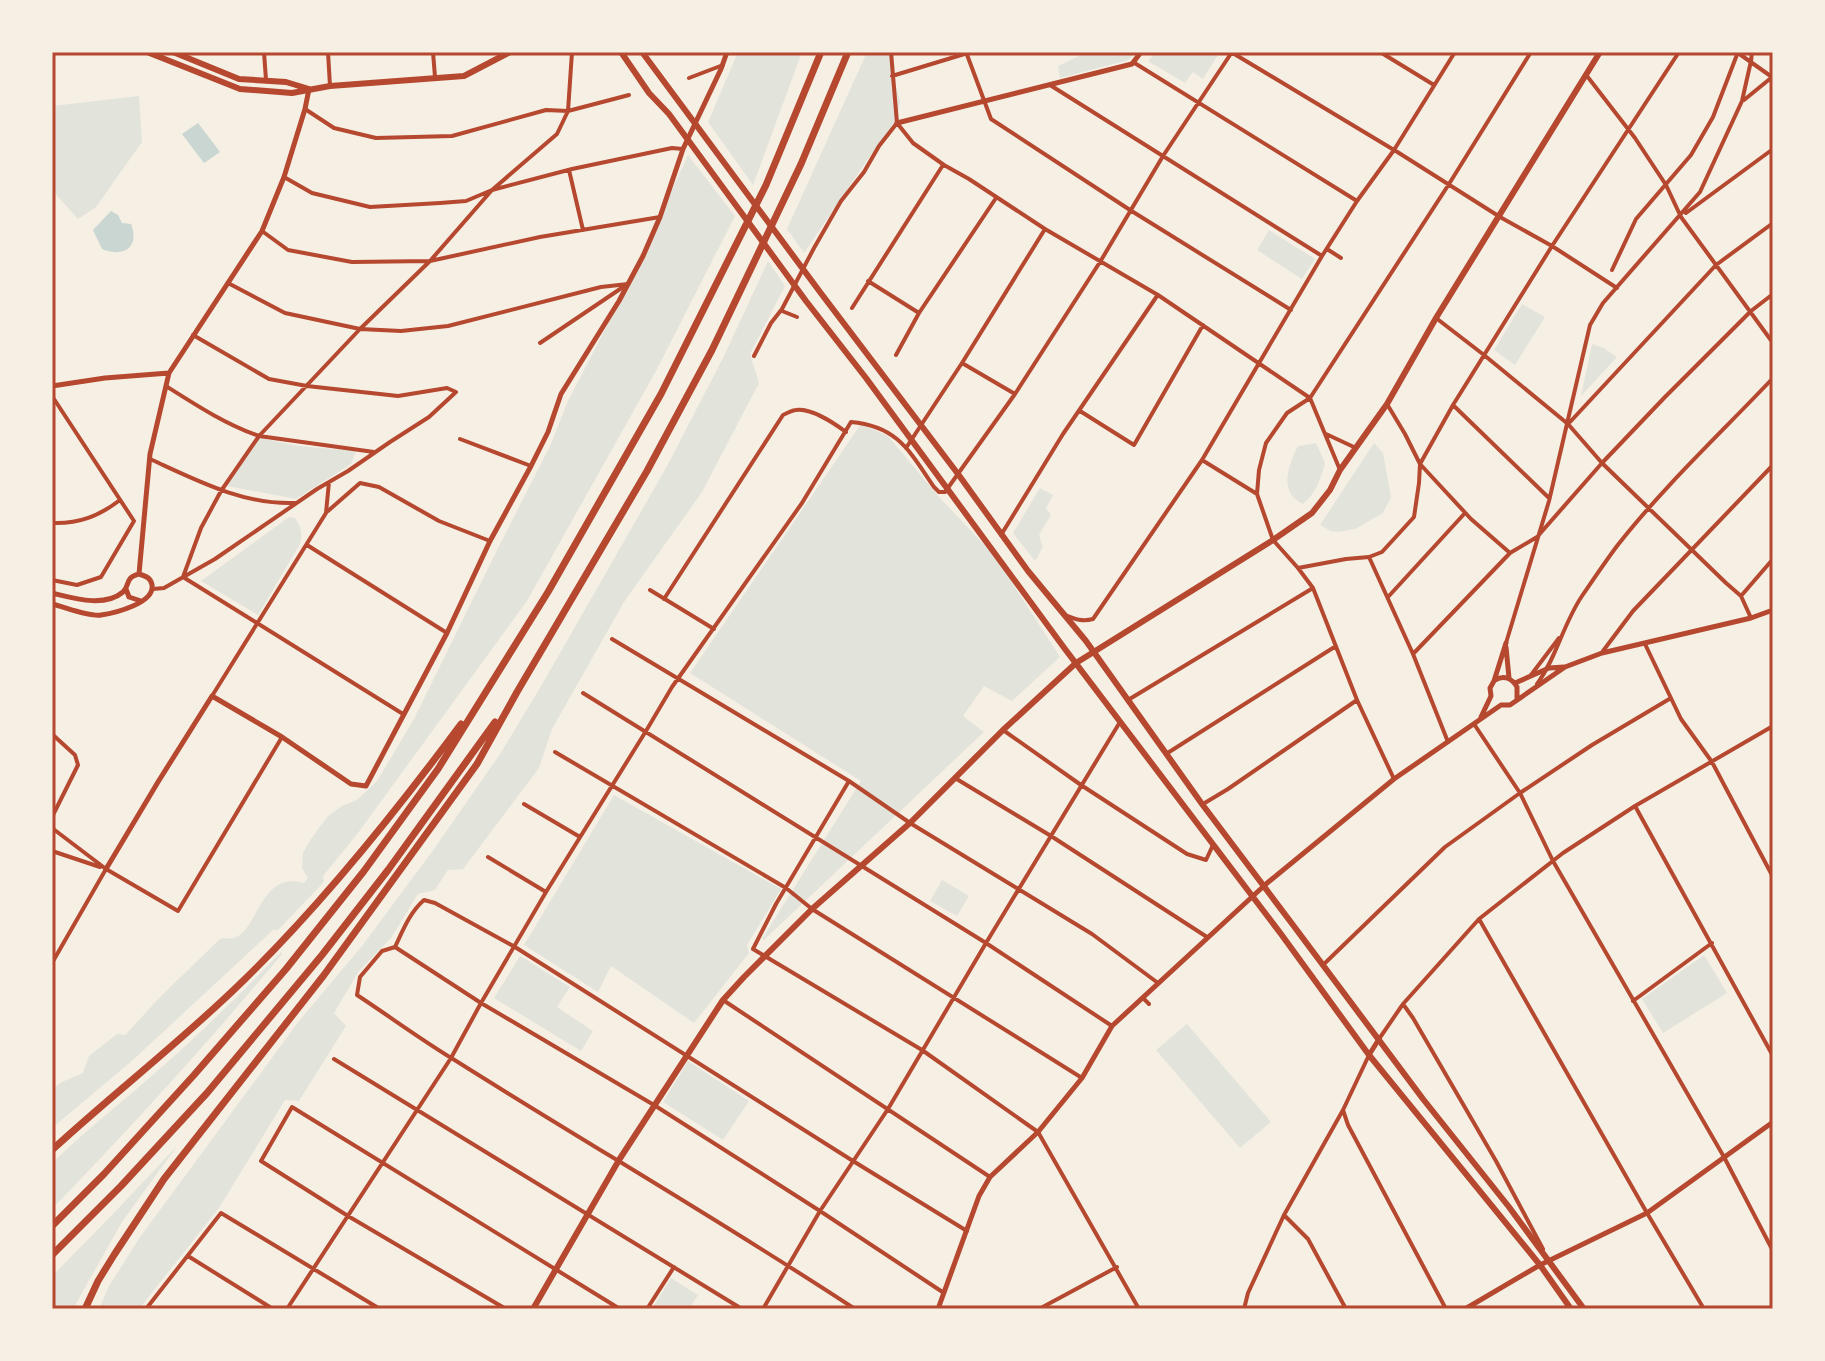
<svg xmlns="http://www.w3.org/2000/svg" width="1825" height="1361" font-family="'Nunito Sans',sans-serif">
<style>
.green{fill:#e2e4dc}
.water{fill:#c9d6d2}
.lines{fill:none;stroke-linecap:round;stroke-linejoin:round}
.minor{stroke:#b5482f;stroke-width:4}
.tertiary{stroke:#b5482f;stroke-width:5}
.secondary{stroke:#b5482f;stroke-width:6}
.primary{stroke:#b5482f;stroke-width:6}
.motorway{stroke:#b5482f;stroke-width:7}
.neatline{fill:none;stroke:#b5482f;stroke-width:3}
</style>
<rect width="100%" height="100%" fill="#f6efe4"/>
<!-- green -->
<path class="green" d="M738 52H802L753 185 708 122Z
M867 52H888L900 102 897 120 870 156 804 253 787 229Z
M1096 52H1136L1128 60 1060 78 1058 66 1081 55Z
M1156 52H1220L1203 79 1193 72 1185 83 1148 61Z
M139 96 142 142 96 207 78 219 52 190V106Z
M688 155 735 216 656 371 527 601 358 833 323 876 324 882 278 930H273L133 1060 52 1128V1089L62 1082 83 1073 89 1056 117 1034 125 1035 162 995 221 938C225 938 230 939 234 938 258 931 260 870 304 883L308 878 302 868 303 853 311 839 327 817 342 806 357 800 377 781 414 719 498 548 550 446 568 401 629 283Z
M1269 230 1315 259 1302 279 1257 250Z
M768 261 785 286 750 354 759 383 702 492 624 602 552 729 539 768 463 869 448 870 435 890 418 894 391 938 359 971 334 1013 346 1026 299 1101 285 1100 219 1208 139 1309H99L109 1286 140 1237 299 1021 362 946 434 849 500 754 544 681 666 468 724 356Z
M1522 304 1545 317 1515 365 1494 350Z
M1592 344 1604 348 1617 357 1581 396Z
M861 424 888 436 939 497 995 556 1060 657 1012 701 984 686 963 716 984 732 764 940 762 939 861 781 690 673Z
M259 438 299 446 356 451 351 464 296 499 227 486Z
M1316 443 1325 463C1321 479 1316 493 1303 504 1278 492 1288 466 1298 446Z
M1374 443 1383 453 1391 497 1383 513 1355 529 1339 532 1331 531 1320 525Z
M1040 488 1053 495 1046 508 1051 515 1039 535 1043 547 1035 561 1013 533Z
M289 517 295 518C301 527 303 532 300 544L258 615 201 581Z
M614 795 781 889 747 945 749 953 694 1023 611 966 598 992 524 945Z
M942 880 969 896 957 916 930 901Z
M281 952 282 954C209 1042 132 1126 52 1209V1163C85 1131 121 1103 155 1073 199 1035 240 994 281 952Z
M1704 955 1727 993 1663 1033 1642 999Z
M520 956 570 987 557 1007 593 1031 581 1051 494 998Z
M1187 1024 1271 1122 1240 1148 1156 1050Z
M688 1061 749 1101 723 1140 663 1102Z
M177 1146 122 1222 73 1309H52V1276L111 1216Z
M671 1278 698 1295 689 1309H652Z"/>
<!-- water -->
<path class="water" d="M198 123 220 152 204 163 182 134Z
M111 211 118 215 122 223 131 224C140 247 124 258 102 249L93 230Z"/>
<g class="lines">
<!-- minor -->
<path class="minor" d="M264 52 266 80
M328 52 330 86
M433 52 435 77
M891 52 897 123
M966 52 991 119 1130 210 1291 310
M1231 52 1399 153 1500 217 1552 246 1617 288
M1380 52 1434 85
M1531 52 1449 184 1310 398 1287 413 1266 443 1259 470 1257 494 1273 540 1298 568 1346 559 1369 557 1382 552 1414 517 1419 483 1420 464 1453 405 1552 246 1679 52
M1738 53 1772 77
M1133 62 1357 201
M892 76 971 52
M1587 76 1635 138 1666 185 1681 217 1773 343
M689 78 723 65
M1050 85 1322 256
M1744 100 1771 78
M305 109 334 128 376 138 452 136 546 110 568 111 629 95
M897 123 913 143 944 165 969 179 1045 229 1158 295 1310 398 1340 470
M569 170 583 230
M284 177 312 193 370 207 440 203 466 201 492 190 572 169 672 148 683 149
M1686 213 1773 149
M262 231 288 250 352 262 430 261 540 237 660 217
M1327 249 1341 258
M1612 270 1636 219 1691 155 1713 117 1738 52
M868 281 919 313
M228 283 285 313 360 329 401 331 448 326 601 287 628 284
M852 308 943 165
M782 311 797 317
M1436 318 1484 355 1568 424 1602 463 1726 583 1741 596 1751 618
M540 343 626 285
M896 355 919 313 996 198
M754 356 771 323 782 309 814 248 841 201 864 172 879 146 897 123
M962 363 1015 394
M166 386C196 405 225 424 259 436L374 452
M52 400 54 399 134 521 101 577 77 585 52 580
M1387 404 1405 434 1420 464 1471 519 1510 553
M1453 405 1549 498
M1080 411 1134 445 1203 325
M1570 422 1716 265 1773 223
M1326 434 1356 448
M460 439 531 466
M906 448 962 363 1045 229
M150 459C196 480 243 505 295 503
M1202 460 1257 494
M328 511 360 483 379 487 439 521 490 541
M52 523C79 524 99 516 120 500
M1001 535 1063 434 1157 296
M307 545 447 633
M1369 557 1413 654 1448 742
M1298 568 1313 588 1357 700 1394 779
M183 577 201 528 221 491 259 436 360 329 430 261 492 190 557 134 568 111 572 52
M183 577 403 714
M153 589 164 588 215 559 317 489 348 471 390 442 429 417 456 392 447 388 398 396 307 386 269 379 193 335
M650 590 714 629
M1741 596 1773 559
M1388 597 1465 513
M664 599 783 415C788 413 792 410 796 410 811 408 834 423 846 432
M1065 615C1075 619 1082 622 1093 619L1202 460 1322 256 1357 201 1394 150 1455 52
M612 639 849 781 910 823 1092 934 1158 983
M1506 643 1549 501 1590 325 1603 303 1700 192 1742 101 1751 61 1752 52
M1645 644 1681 719 1712 762 1773 877
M1603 651 1633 611 1773 465
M1413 654 1510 553 1537 537 1602 463 1665 397 1751 311 1773 294
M1531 675 1559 638
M1537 684C1557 657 1563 624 1582 596 1593 580 1605 562 1617 546 1664 486 1721 433 1773 378
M583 693 986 943 1112 1026
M212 696 326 513 329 482
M1128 700 1313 588
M1474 724 1520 793 1553 861 1724 1157 1773 1251
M1003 730 1081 785 1187 854 1206 860 1213 845
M52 734 75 755 78 765 52 817
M555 752 786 888 812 909 1082 1078
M1166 754 1336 646
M955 778 1051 836 1207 937
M849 781 776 904 753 949 922 1050 1038 1132 1139 1309
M524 804 580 837
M1203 804 1228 789 1357 700
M1635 806 1773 1056
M52 828 106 869 178 911 282 737
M52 851 100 867
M488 857 546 892
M1479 919 1647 1213 1704 1309
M395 947C403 930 410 912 424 900L435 903 515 947 853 1161 967 1231
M395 947 382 951 360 977 357 995C389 1016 420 1039 453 1059 586 1143 723 1222 855 1309
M395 947 481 1003 654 1105 820 1211 944 1293
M52 963 106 869
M1324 964 1445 847 1520 793 1592 745 1671 698
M1143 998 1149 1004
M723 1000 990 1177
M1633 1001 1712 943
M1403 1004 1413 1018 1496 1161 1543 1249
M1379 1039 1403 1004 1479 919 1563 853 1635 806 1773 726
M334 1059 742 1309
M1343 1110 1348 1125 1446 1309
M1284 1215 1308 1239 1346 1309
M188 1256 273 1309
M146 1309 221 1213 380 1309
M287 1309 451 1058 481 1003 546 892 646 731 672 687 802 503 851 422C898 426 910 452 934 487L939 492H945L1015 394 1100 262 1163 156 1232 52
M506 1309 348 1216 261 1161 292 1107 620 1309
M647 1309 674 1267
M763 1309 820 1211 888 1109 986 943 1120 722
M1039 1309 1117 1267
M1244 1309 1248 1293 1284 1215 1343 1110 1369 1055"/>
<!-- tertiary -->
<path class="tertiary" d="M897 123 1132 64 1141 52
M52 386 105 378 169 373
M139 574 150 454 169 373 262 231 284 177 305 109 309 89
M126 589 129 597 141 601
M52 593C73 598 104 608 123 592 131 584 124 578 139 574
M52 604C65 607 89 617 101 615 115 613 155 603 152 585 151 578 146 576 139 574
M1506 647 1509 678
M1495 680C1504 675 1512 678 1517 687V698
M1515 683 1549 668 1564 667
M1481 717 1491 696 1490 688 1494 681 1506 643
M106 869 158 782 212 696 282 737 351 784 366 786 447 633 490 541 531 466 548 432 561 394 619 301 643 256 660 217 683 149 721 69 727 52
M1369 1055 1379 1039
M938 1309 979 1196 990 1177 1038 1132 1082 1078 1112 1026 1266 884 1394 779 1501 705H1510L1565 667 1602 653 1751 618 1773 610
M1465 1309 1540 1265 1647 1213 1773 1122"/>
<!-- secondary -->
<path class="secondary" d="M147 52 240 89 292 93 330 86 464 76 510 52
M173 52 239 79 286 82 309 89
M533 1309 619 1160 723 1000 744 977 812 909 910 823 1003 730 1076 663 1273 540 1312 513 1330 490 1340 470 1387 404 1436 318 1600 52"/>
<!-- primary -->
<path class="primary" d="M621 52 649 93 669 114 806 301 866 378 1065 649 1281 934 1369 1055 1540 1265 1571 1309
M642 52 820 292 958 474 1028 571 1086 641 1202 804 1293 925 1423 1099 1509 1207 1584 1309"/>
<!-- motorway -->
<path class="motorway" d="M52 1150C115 1092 183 1040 244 980 323 903 395 813 461 724
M52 1226 104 1174 194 1075 286 969 364 871 438 769 548 592 661 394 766 185 821 52
M52 1255 121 1186 207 1093 322 955 388 870 495 722
M85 1309 98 1281 114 1255 164 1179 324 975 477 764 517 692 647 471 712 350 801 164 848 52"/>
</g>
<!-- border -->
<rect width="1825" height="1361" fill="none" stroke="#f6efe4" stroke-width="108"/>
<rect x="54" y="54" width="1717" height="1253" class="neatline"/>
</svg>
